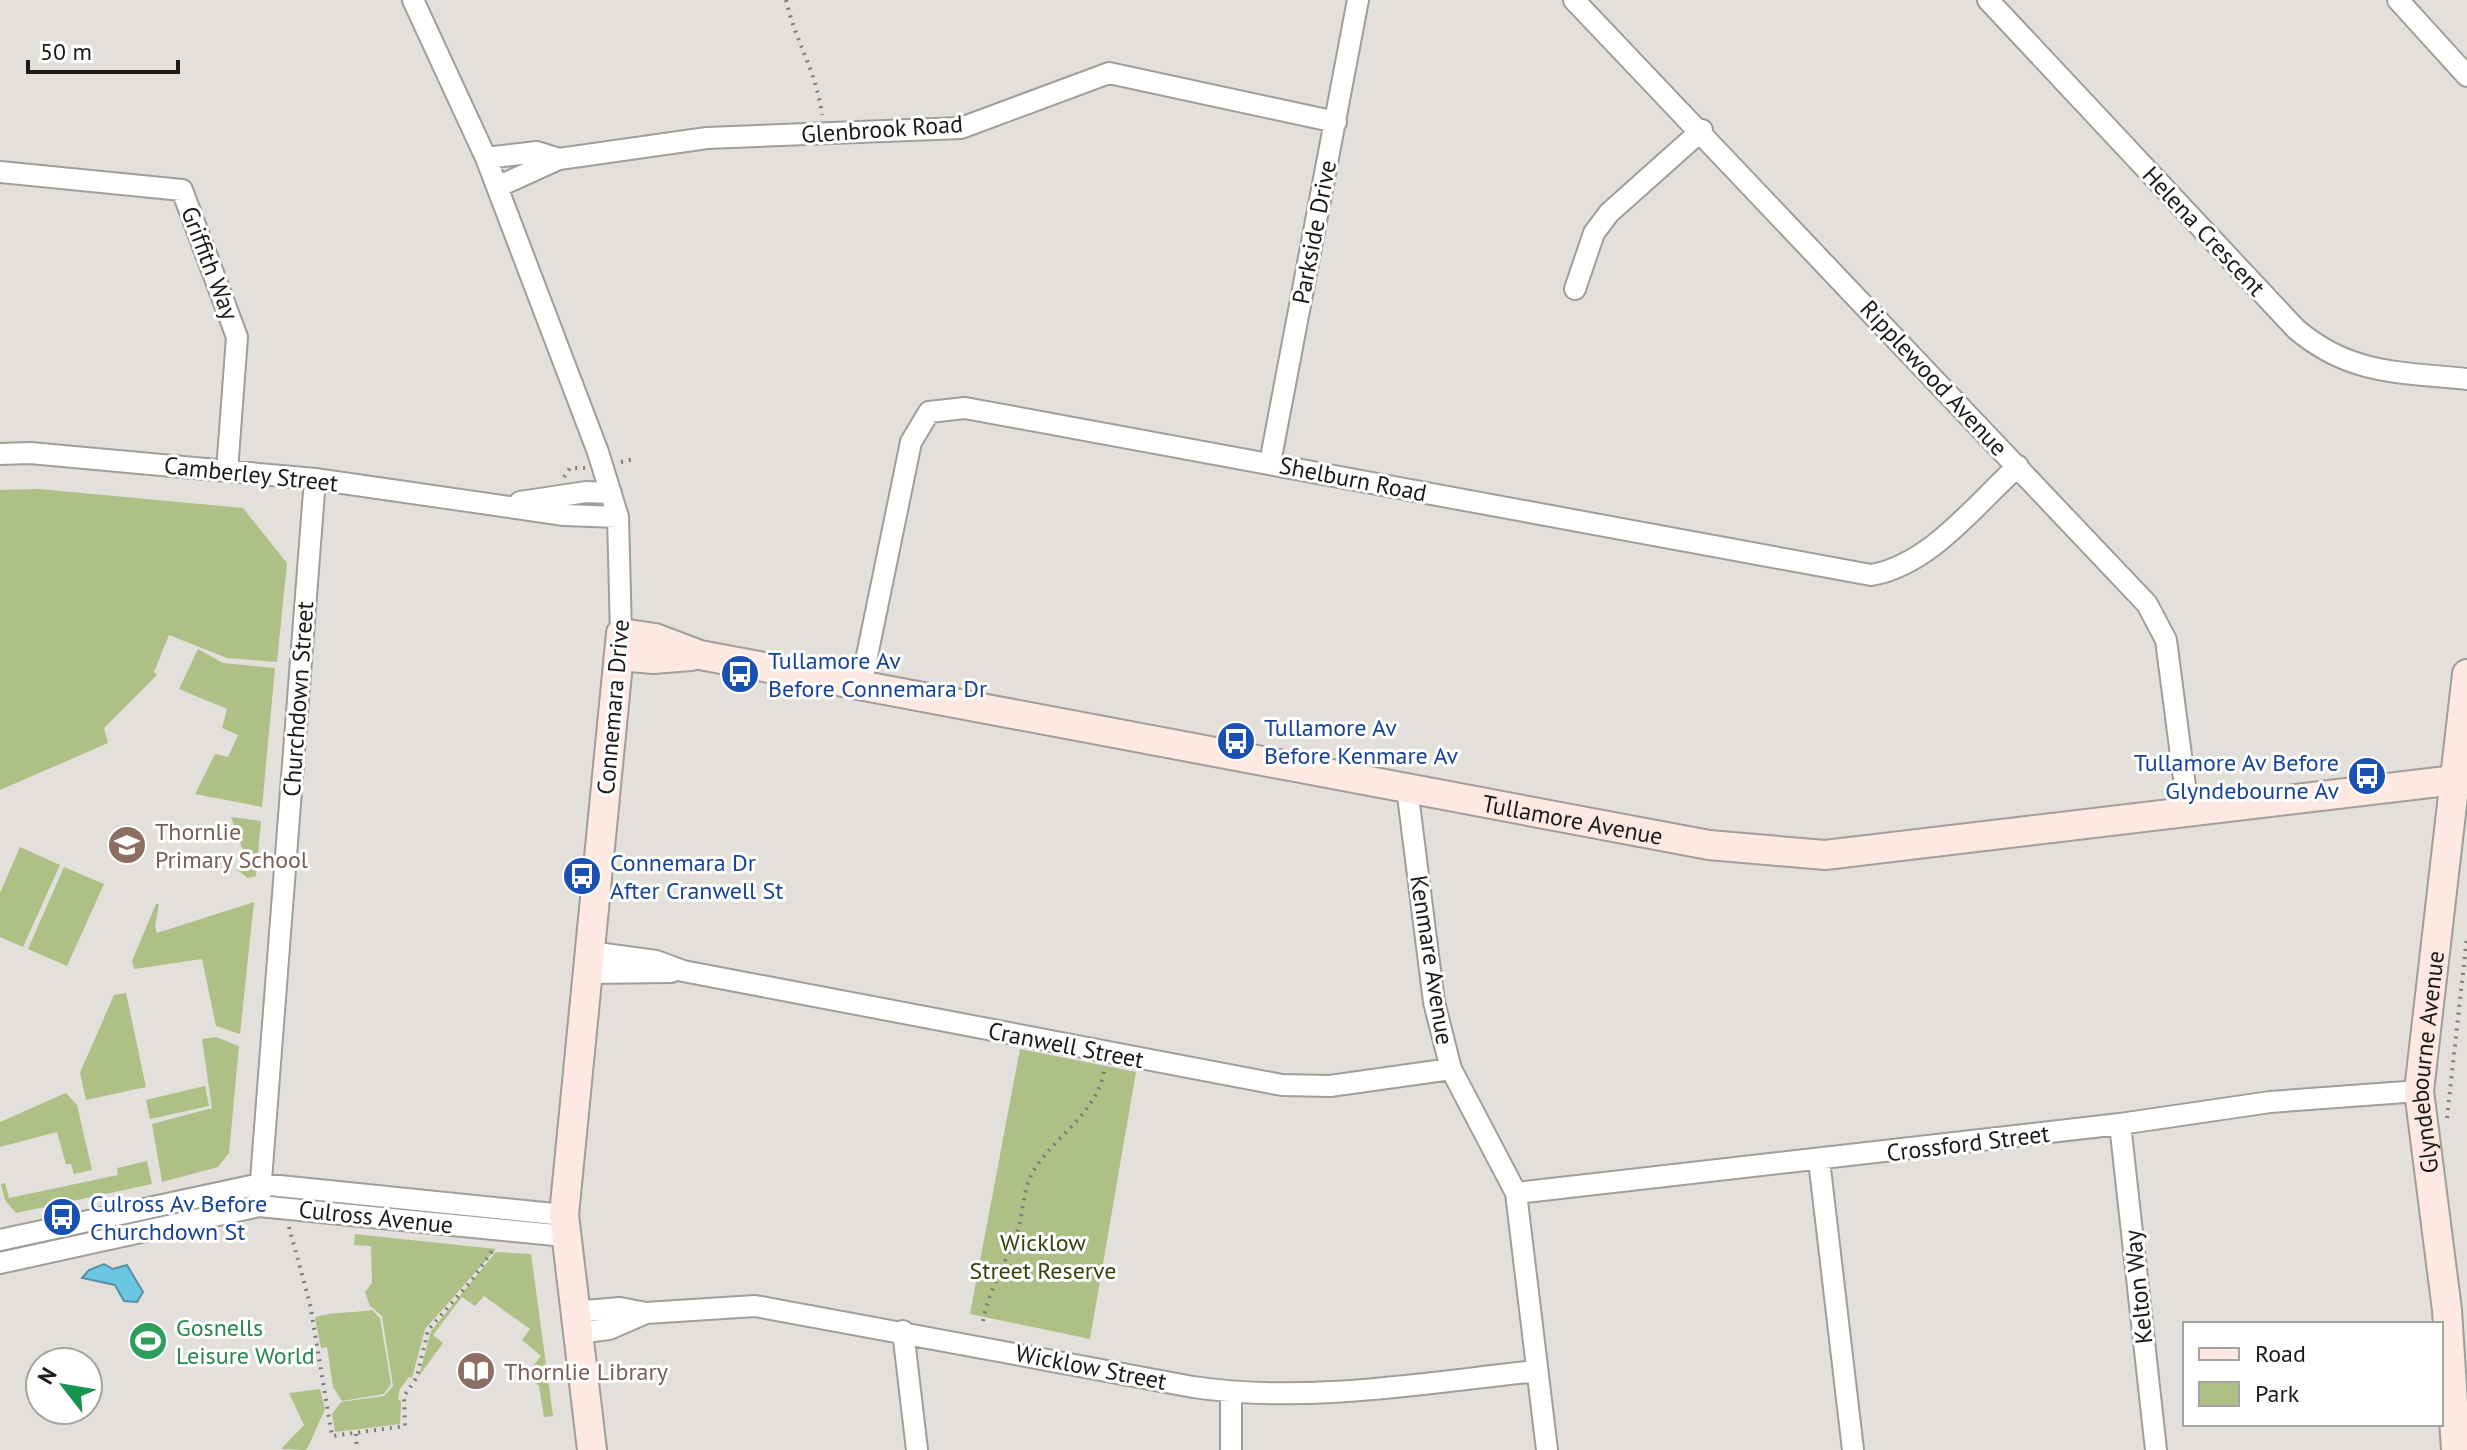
<svg xmlns="http://www.w3.org/2000/svg" width="2467" height="1450" font-family="'PT Sans',sans-serif">
<style>
.green{fill:#aec086}
.water{fill:#6bc6e2;stroke:#5392a6;stroke-width:2}
.lines{fill:none;stroke-linecap:round;stroke-linejoin:round}
.street-casing{stroke:#a19d98;stroke-width:24}
.secondary-casing{stroke:#a19d98;stroke-width:32}
.path{stroke:#7e7b78;stroke-width:4;stroke-dasharray:2 6;stroke-linecap:butt}
.street{stroke:#fff;stroke-width:20}
.secondary{stroke:#fee8e2;stroke-width:28}
.labels{text-anchor:middle;dominant-baseline:central;stroke-width:6;stroke-linejoin:round;paint-order:stroke}
.street-label{font-size:24px;fill:#1c1a19;stroke:#fff}
.transit-label{font-size:24px;fill:#164399;stroke:#fff;text-anchor:start}
.education-label{font-size:24px;fill:#785e54;stroke:#fff;text-anchor:start}
.park-label{font-size:24px;fill:#36430f;stroke:#fff}
.leisure-label{font-size:24px;fill:#27864d;stroke:#fff;text-anchor:start}
</style>
<rect width="100%" height="100%" fill="#e3dfda"/>
<!-- green -->
<path class="green" d="M39 489 243 508 287 563 277 662 227 658 169 635 154 672 157 675 104 728 108 743 0 790V490Z
M198 649 223 663 275 668 262 807 195 794 215 754 228 757 238 735 222 728 227 709 179 689Z
M231 817 261 821 256 876 248 878 236 869 247 862Z
M20 847 60 865 23 947 0 937V893Z
M64 867 104 884 67 966 28 949Z
M254 902 240 1034 216 1026 202 959 134 969 132 961 156 904H159L155 926 157 933Z
M126 993 146 1087 86 1100 80 1073 114 995Z
M216 1037 239 1046 229 1153 218 1167 162 1182 152 1124 212 1108 202 1039Z
M1020 1049 1136 1072 1090 1339 970 1314Z
M205 1086 209 1106 150 1119 146 1100Z
M66 1093 77 1105 92 1170 74 1174 71 1164H66L57 1132 0 1147V1122Z
M147 1161 152 1184 16 1213 5 1200 1 1184 5 1183 9 1198 118 1175 117 1168Z
M355 1234 496 1249 425 1329 412 1378 409 1377 400 1389 398 1400 401 1401 400 1424 335 1432 332 1414 341 1402 384 1396 393 1386 382 1316 370 1306 365 1292 372 1283 371 1246 354 1245Z
M496 1252 531 1254 553 1416 544 1417 539 1386 526 1375 541 1356 522 1340 530 1329 484 1296 475 1306 462 1297 433 1335 443 1343 419 1376 431 1331Z
M372 1310 380 1318 391 1384 384 1394 342 1401 333 1387 327 1347 321 1348 315 1318C324 1312 357 1313 372 1310Z
M320 1389 325 1409 309 1445 306 1450 281 1449 304 1425 289 1393Z"/>
<!-- water -->
<path class="water" d="M104 1264 113 1269 127 1265 143 1292 137 1302 124 1301 115 1285 82 1278 89 1270Z"/>
<g class="lines">
<defs>
<path id="street" d="M413 0 486 158 598 452 618 517 621 633
M1574 0 2147 604 2166 640 2188 809
M1988 0 2296 329C2350 375 2400 372 2467 379
M2398 0 2467 76
M486 158 537 152 559 159
M0 172 182 190 237 337 227 471
M497 187 559 159 707 138 961 128 1109 73 1336 122
M1575 289 1594 233 1609 213 1702 130
M0 454 30 453 315 479 564 515 618 517
M1270 463 1358 0
M520 502 586 492 611 493
M861 685 911 442 929 412 965 408 1871 575C1930 565 1975 505 2018 466
M1407 788 1434 1002 1451 1069 1516 1193 1547 1450
M590 952 656 961 683 971 1282 1085 1330 1086 1451 1069
M588 973 671 972
M2120 1124 2156 1450
M1819 1160 1853 1450
M1516 1193 2120 1124 2270 1102 2419 1091
M259 1206 315 479
M0 1240 260 1184 564 1215
M0 1263 259 1206 565 1236
M574 1312 620 1308 646 1313 755 1306 1193 1387C1308 1404 1422 1383 1537 1371
M903 1331 917 1450
M577 1333 609 1329 646 1313
M1231 1450V1393"/>
<g id="secondary">
<path d="M619 656 653 659 691 656"/>
<path id="s1" d="M592 1450 564 1215 621 633 655 638 700 655 1709 845 1825 855 2455 780"/>
<path id="s2" d="M2456 1450 2447 1310 2419 1091 2467 674"/>
</g>
</defs>
<!-- street casing -->
<use href="#street" class="street-casing"/>
<!-- secondary casing -->
<use href="#secondary" class="secondary-casing"/>
<!-- path -->
<path class="path" d="M786 0C796 43 816 70 822 115
M621 462 634 459
M564 477 570 468H585
M2447 1118 2467 936
M289 1227 310 1304 332 1436 405 1426 404 1396 417 1377 428 1330 472 1280 495 1247
M983 1321C989 1288 1008 1260 1018 1229 1024 1210 1023 1187 1034 1170 1056 1135 1097 1113 1104 1071
M356 1434 357 1450"/>
<!-- street -->
<use href="#street" class="street"/>
<!-- secondary -->
<use href="#secondary" class="secondary"/>
</g>
<!-- icons -->
<defs>
<symbol id="bus-disc" viewBox="-11 -11 22 22"><circle r="9.5" fill="#1a4fb4" stroke="#fff"/><path d="M-5-6H5V4H4V6H2V4H-2V6H-4V4H-5ZM-3.5-4V0h7V-4ZM-3.5 1.2v1.5H-2V1.2ZM2 1.2v1.5H3.5V1.2Z" fill="#fff"/></symbol>
<symbol id="school-disc" viewBox="-11 -11 22 22"><circle r="9.5" fill="#8d6e63" stroke="#fff"/><path d="M0-5L7-2L0 1L-7-2ZM-4 1L0 2.5L4 1V4Q0 6-4 4Z" fill="#fff"/></symbol>
<symbol id="stadium-disc" viewBox="-11 -11 22 22"><circle r="9.5" fill="#2e9e5b" stroke="#fff"/><path d="M0-5a6.5 5 0 1 0 0 10a6.5 5 0 1 0 0-10ZM-3.5-1.8h7v3.6h-7Z" fill="#fff"/></symbol>
<symbol id="library-disc" viewBox="-11 -11 22 22"><circle r="9.5" fill="#8d6e63" stroke="#fff"/><path d="M-6-4Q-3-5.5-.7-3.5V5Q-3 3-6 4ZM6-4Q3-5.5 .7-3.5V5Q3 3 6 4Z" fill="#fff"/></symbol>
</defs>
<g fill-rule="evenodd">
<use href="#bus-disc" x="718" y="652" width="44" height="44"/>
<use href="#bus-disc" x="1214" y="719" width="44" height="44"/>
<use href="#bus-disc" x="2345" y="754" width="44" height="44"/>
<use href="#school-disc" x="105" y="823" width="44" height="44"/>
<use href="#bus-disc" x="560" y="854" width="44" height="44"/>
<use href="#bus-disc" x="40" y="1195" width="44" height="44"/>
<use href="#stadium-disc" x="126" y="1319" width="44" height="44"/>
<use href="#library-disc" x="454" y="1349" width="44" height="44"/>
</g>
<g class="labels">
<!-- street labels -->
<g class="street-label">
<text transform="translate(882 129) rotate(-4)">Glenbrook Road</text>
<text transform="translate(2204 231) rotate(47)">Helena Crescent</text>
<text transform="translate(1314 232) rotate(-79)">Parkside Drive</text>
<text transform="translate(210 263) rotate(69)">Griffith Way</text>
<text transform="translate(1934 378) rotate(47)">Ripplewood Avenue</text>
<text transform="translate(251 474) rotate(6)">Camberley Street</text>
<text transform="translate(1353 479) rotate(11)">Shelburn Road</text>
<text transform="translate(298 699) rotate(-86)">Churchdown Street</text>
<text transform="translate(613 707) rotate(-85)">Connemara Drive</text>
<text stroke="none"><textPath href="#s1" startOffset="1792">Tullamore Avenue</textPath></text>
<text transform="translate(1432 960) rotate(81)">Kenmare Avenue</text>
<text transform="translate(1066 1045) rotate(11)">Cranwell Street</text>
<text stroke="none"><textPath href="#s2" startOffset="390">Glyndebourne Avenue</textPath></text>
<text transform="translate(1968 1143) rotate(-7)">Crossford Street</text>
<text transform="translate(376 1217) rotate(6)">Culross Avenue</text>
<text transform="translate(2138 1287) rotate(-96)">Kelton Way</text>
<text transform="translate(1091 1367) rotate(11)">Wicklow Street</text>
</g>
<!-- transit labels -->
<g class="transit-label">
<text x="768" y="660">Tullamore Av<tspan x="768" dy="28">Before Connemara Dr</tspan></text>
<text x="1264" y="727">Tullamore Av<tspan x="1264" dy="28">Before Kenmare Av</tspan></text>
<text x="2339" y="762" text-anchor="end">Tullamore Av Before<tspan x="2339" dy="28">Glyndebourne Av</tspan></text>
<text x="610" y="862">Connemara Dr<tspan x="610" dy="28">After Cranwell St</tspan></text>
<text x="90" y="1203">Culross Av Before<tspan x="90" dy="28">Churchdown St</tspan></text>
</g>
<!-- education labels -->
<g class="education-label">
<text x="155" y="831">Thornlie<tspan x="155" dy="28">Primary School</tspan></text>
<text x="504" y="1371">Thornlie Library</text>
</g>
<!-- park labels -->
<g class="park-label">
<text x="1043" y="1242">Wicklow<tspan x="1043" dy="28">Street Reserve</tspan></text>
</g>
<!-- leisure labels -->
<g class="leisure-label">
<text x="176" y="1327">Gosnells<tspan x="176" dy="28">Leisure World</tspan></text>
</g>
</g>
<!-- legend -->
<rect x="2183" y="1322" width="260" height="104" fill="#ffffff" stroke="#a4a3a3" stroke-width="2"/>
<rect x="2199" y="1348" width="40" height="12" fill="#fee8e2" stroke="#a4a3a3" stroke-width="2"/>
<text x="2255" y="1362" font-size="24" fill="#1c1a19">Road</text>
<rect x="2199" y="1382" width="40" height="24" fill="#aec086" stroke="#a4a3a3" stroke-width="2"/>
<text x="2255" y="1402" font-size="24" fill="#1c1a19">Park</text>
<!-- north arrow -->
<g transform="translate(64 1386) rotate(301)"><circle r="38" fill="#ffffff" stroke="#a4a3a3" stroke-width="2"/>
<path d="M0-6L14 30L0 20L-14 30Z" fill="#17924f"/>
<text y="-12" font-size="22" font-weight="bold" text-anchor="middle" fill="#1c1a19">N</text>
</g>
<!-- scale -->
<path d="M28 60v12h150v-12" fill="none" stroke="#1c1a19" stroke-width="4"/>
<text x="40" y="60" font-size="24" fill="#1c1a19" stroke="#ffffff" stroke-width="6" paint-order="stroke">50 m</text>
</svg>
